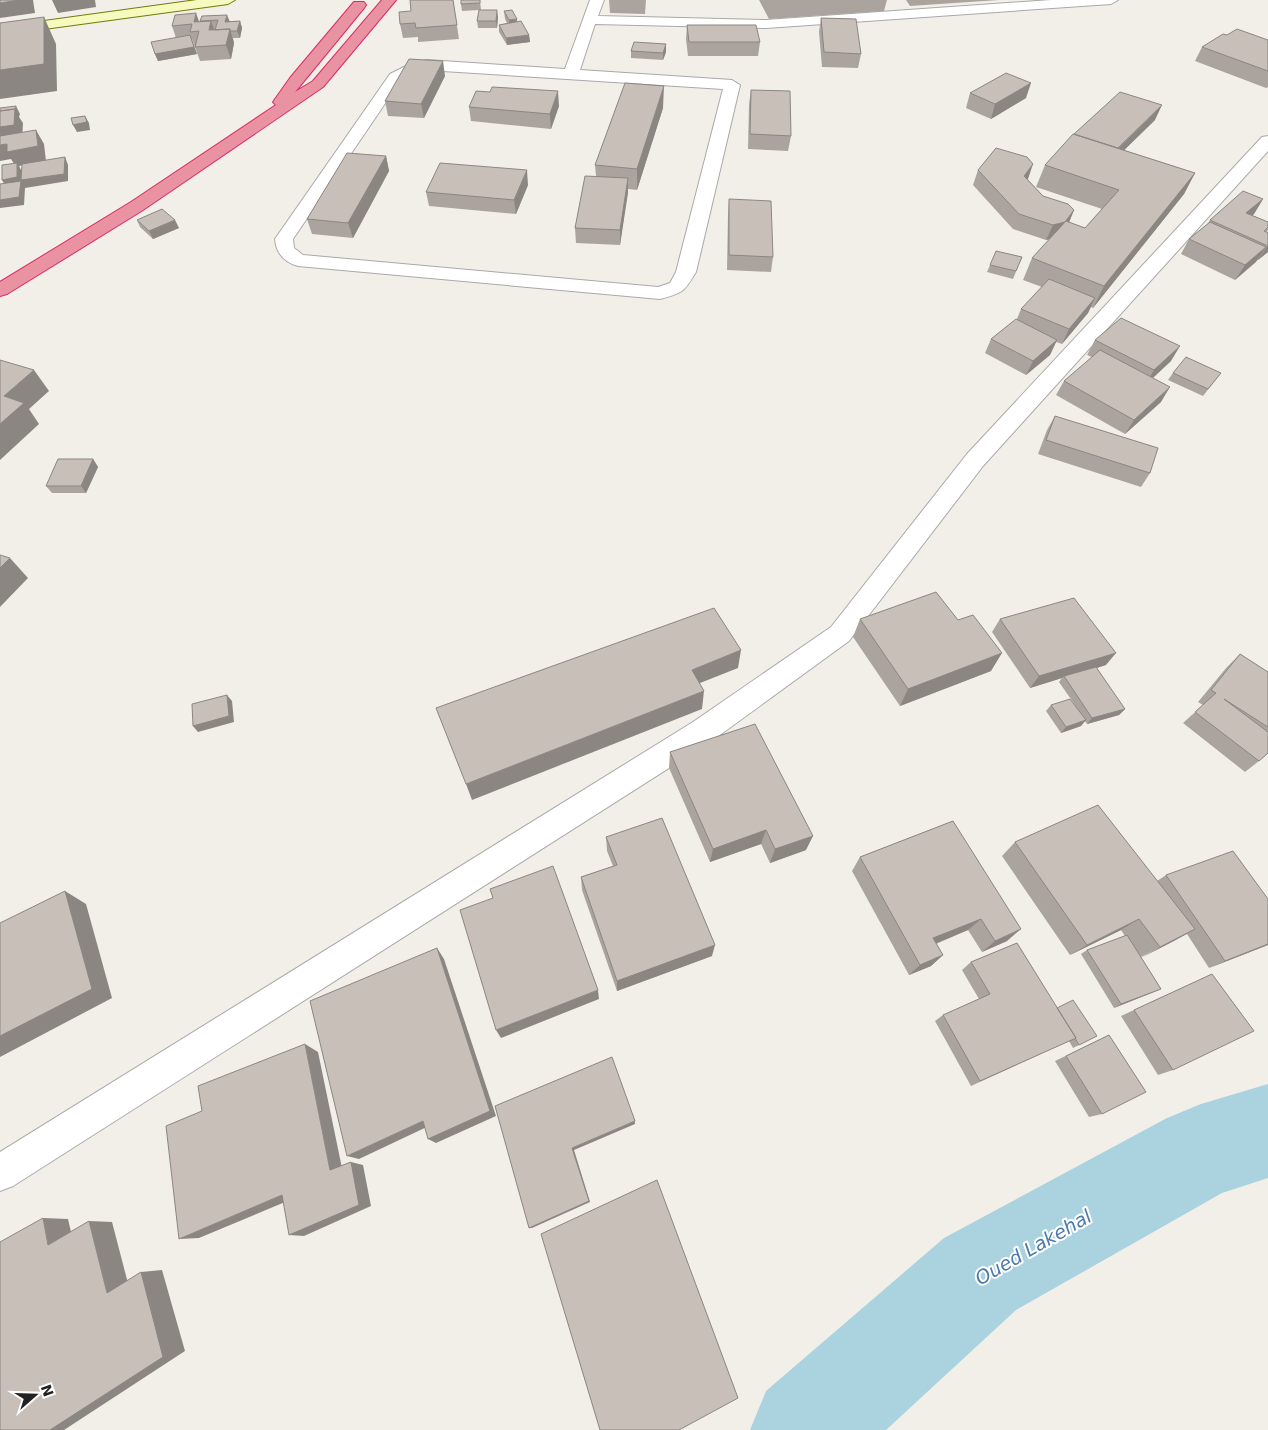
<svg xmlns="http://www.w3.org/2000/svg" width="1268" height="1430" font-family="'DejaVu Sans',sans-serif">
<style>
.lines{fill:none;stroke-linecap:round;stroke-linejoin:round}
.river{fill:#aad3df;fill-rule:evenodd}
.street-casing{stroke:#a9a9a9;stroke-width:2}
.secondary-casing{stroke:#707d05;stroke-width:2}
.highway-casing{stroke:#dc2a67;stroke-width:2}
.street{fill:#fff;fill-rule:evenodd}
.secondary{fill:#f7fabf;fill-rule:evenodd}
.highway{fill:#e892a2;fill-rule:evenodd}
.wall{fill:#aba49e}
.shaded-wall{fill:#8b8681}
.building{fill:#c7bfb8;stroke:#8b8681}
.labels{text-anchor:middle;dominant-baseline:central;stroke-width:4;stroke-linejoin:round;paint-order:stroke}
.near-water-label{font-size:19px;font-style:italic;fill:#4a7aab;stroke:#fff}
</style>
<rect width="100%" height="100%" fill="#f2efe9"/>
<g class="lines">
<!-- river -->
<path class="river" d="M1268 1084V1178L1222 1193 1016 1310 886 1430H750L766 1391 944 1238 1167 1118 1201 1104Z"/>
<defs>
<path id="street" d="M590 0H604L598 16 766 20 1051 0H1118L1111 4 766 28 595 24 580 70 732 80 740 85 696 272C684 292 683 293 660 299L298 266C284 262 276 253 275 239L390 74 406 66 427 60 565 69ZM427 70 723 89 676 272 670 283 658 287 303 255 294 248 293 239 401 80Z
M1268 136V151L983 466 849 641 713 740 13 1186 0 1191V1152L693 722 831 627 967 454 1262 137Z"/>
<path id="secondary" d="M197 0H235L228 4 0 35V27Z"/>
<path id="highway" d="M382 0H396L323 87 143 210 7 294 0 296V282L131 202 276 105 273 102 290 78 354 2H364L366 5 364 8 295 92 313 81Z"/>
</defs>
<!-- street casing -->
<use href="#street" class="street-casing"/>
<!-- secondary casing -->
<use href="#secondary" class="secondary-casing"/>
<!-- highway casing -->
<use href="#highway" class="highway-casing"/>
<!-- street -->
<use href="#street" class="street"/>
<!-- secondary -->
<use href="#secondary" class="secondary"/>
<!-- highway -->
<use href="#highway" class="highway"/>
</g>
<!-- wall -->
<path class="wall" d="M453 0 459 39 418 42V37L403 38 400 24 411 11Z
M480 0 481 10 498 17 497 28H478L477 21 479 10 462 11 461 4Z
M609 0H646L645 14 610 13Z
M759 0H887L884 11 769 19Z
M906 0H999L910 6Z
M504 11 517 22 529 35 530 42 507 45 499 32V25L507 23 505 19Z
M202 16 230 22 240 21 242 28 240 38H233L234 43 231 59 200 61 192 39H191L197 54 158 61 155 54 176 38 172 26 200 22Z
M821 18 861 54 858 68 822 67 819 32Z
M687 25 760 42 758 56H688L686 39Z
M1227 35 1268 40V87L1266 88 1195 61 1202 47Z
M666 44V52L663 60 631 58V51Z
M445 76 424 118 388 116 385 101Z
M751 90 791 136 788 151 748 149 749 104Z
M970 93 1026 98 991 119 966 108Z
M559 106 551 129 471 121 469 107Z
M663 108 637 190 628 189 620 245 576 243 575 228 596 176 595 165Z
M1155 120 1124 150 1195 173 1184 194 1093 308 1091 307 1088 313 1062 344 1056 342 1050 355 1026 375 985 353 991 339 1017 319 1021 309 1042 287 1023 280 1032 258 1050 239 1046 240 1013 229 973 185 978 170 1028 179H1027L1043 196 1074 210 1069 222 1085 228 1102 209 1036 187 1045 165 1074 134Z
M386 156 389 171 353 238 312 234 307 219Z
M528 185 516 214 429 206 426 192Z
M729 199 773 257 771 272 727 270 728 214Z
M1263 199 1254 214 1252 215 1268 222V230L1267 232 1268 252 1258 260H1257L1235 280 1181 254 1189 239 1207 225 1210 220Z
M137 220 179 228 153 239 140 227Z
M1022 257 1013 279 987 272 990 265Z
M1095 340 1171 361 1153 378 1161 402 1125 434 1056 395 1064 381 1092 357 1087 355Z
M1173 373H1221L1203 396 1168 380Z
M1055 416 1150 473 1141 487 1038 454 1047 430Z
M93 459 98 467 86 493H52L46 486Z
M860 619 991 671 900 706 853 637Z
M1000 619 1106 665 1096 668 1125 709 1119 715 1087 724 1085 721 1081 726 1061 733 1046 711 1051 705H1075L1059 682 1062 678 1030 688 992 632Z
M1240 654 1268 672V753L1259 761 1245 772 1183 723 1203 705 1198 702 1227 667Z
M670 752 806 850 770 863 761 844 710 862 669 768Z
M953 821 1007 941 982 952 968 930 936 944 943 955 931 966 909 975 852 871 860 857Z
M606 837 712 956 617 991 582 890 581 877 613 866 607 851Z
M1015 842 1157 881 1166 875 1268 945 1209 968 1187 934 1141 957 1161 989 1114 1008 1081 954 1087 950 1125 936 1121 930 1070 955 1002 856Z
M1017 943 1079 1045 1073 1048 1069 1041 971 1086 935 1021 943 1015 979 999 962 970 971 962Z
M1212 974 1173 1070 1158 1075 1121 1016Z
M1109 1035 1102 1114 1089 1117 1055 1061Z"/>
<!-- shaded-wall -->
<path class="shaded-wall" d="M19 0H33L35 13 0 18V3Z
M52 0H95L96 7 58 13Z
M497 10 498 17 497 28 496 21Z
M196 13 201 27 194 22Z
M227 15 230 22H225Z
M44 17 56 44 57 91 0 99V70Z
M517 19V26L509 27V20Z
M211 21 216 35 209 30Z
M240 21 242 28 240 38 237 31Z
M230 29 234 43 231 59 226 45Z
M190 35 197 54 158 61 155 54Z
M529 35 530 42 507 45 506 38Z
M666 44V52L663 60V53Z
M443 61 445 76 424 118 421 104Z
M1031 83 1026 98 991 119 995 104Z
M664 86 663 108 637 190V169Z
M558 91 559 106 551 129 550 114Z
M1162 105 1155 120 1109 165 1116 151Z
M16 106 20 114 19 117 23 123 22 140 0 143V127L15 109Z
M85 116 89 123 90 130 77 132 73 125Z
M36 130 44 144 46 161 19 166 21 170 65 157 68 165V181L25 188 21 182 25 188 24 205 0 208V200L6 187 2 180 16 167 11 159 0 161V145Z
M386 156 389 171 353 238 348 223Z
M1033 164 1028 179 1018 191 1024 176Z
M527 170 528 185 516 214 514 200Z
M1195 173 1184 194 1093 308 1104 286Z
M628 178V193L620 245V230Z
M1263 199 1254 214 1237 228 1246 213Z
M1074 210 1068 225 1059 237 1046 240 1053 225Z
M175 220 179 228 153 239 149 231Z
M1268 245V252L1258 260Z
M1266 247 1256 262 1235 280 1245 265Z
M1095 298 1088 313 1062 344 1069 329Z
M1057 340 1050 355 1026 375 1033 361Z
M1180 346 1171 361 1145 385 1154 370Z
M34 370 49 391 29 409 39 424 0 460V424L4 396Z
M1170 387 1161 402 1125 434 1134 420Z
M93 459 98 467 86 493 81 486Z
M10 558 28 578 0 607V568Z
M741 650 738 668 690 687 692 670Z
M1002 653 991 671 900 706 908 689Z
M1116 653 1106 665 1065 678 1064 676 1062 678 1030 688 1039 676Z
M704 691 702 709 472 800 466 784Z
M227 695 232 701 234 722 198 732 193 726Z
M1125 709 1119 715 1087 724 1092 718Z
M1086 720 1081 726 1061 733 1066 727Z
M766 830 761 844 710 862 713 849Z
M813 836 806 850 770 863 775 849Z
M65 891 86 904 112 998 0 1057V1036Z
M981 919 968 930 922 949 933 938Z
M1139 919 1121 930 1070 955 1087 945Z
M1021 929 1007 941 982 952 995 941Z
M1195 929 1174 941 1141 958 1160 947Z
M1268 944V945L1209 968 1225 961Z
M715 945 712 956 617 991V981Z
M437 948 444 959 496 1116 436 1143 428 1139Z
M943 955 931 966 909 975 920 965Z
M1161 989 1154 992 1114 1008 1121 1004Z
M598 990 599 999 501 1038 496 1030Z
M305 1044 318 1052 343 1173 330 1170Z
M423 1121 431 1125 359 1159 347 1156Z
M635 1121V1124L574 1150 590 1202 532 1228H529L572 1148Z
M351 1162 363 1165 371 1206 304 1236 289 1235Z
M282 1195 297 1197 199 1238 179 1239Z
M43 1218 68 1219 74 1245H48Z
M89 1221 112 1222 130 1291 107 1293Z
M162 1270 185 1351 64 1430H50L141 1272Z"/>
<!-- building -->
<path class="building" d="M0 0H19L0 3Z
M410 0H453L457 25 416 28 415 23 400 24 399 12 411 11Z
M461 0H480V3L461 4Z
M479 10H497L496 21H477Z
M512 10 517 19 509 20 504 11Z
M196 13 194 22 211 21 209 30 230 29 226 45 195 47 199 31 190 32 192 24 172 26 175 15Z
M227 15 225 22 240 21 237 31H230V29L215 30 218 20 200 21 202 16Z
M44 17V64L0 70V23Z
M821 18 856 19 861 54 824 52Z
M521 21 529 35 506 38 499 25Z
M687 25H756L760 42H689Z
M1237 29 1268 40V71L1202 47 1223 34 1227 35Z
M190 35 194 47 155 54 151 42Z
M634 42 666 44 663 53 631 51Z
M409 59 443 61 421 104 385 101Z
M1006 73 1031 83 995 104 970 93Z
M625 83 664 86 637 169 595 165Z
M492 87 558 91 550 114 469 107 476 91 490 92Z
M751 90 790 91 791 136 750 134Z
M1120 92 1162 105 1118 148 1074 134Z
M16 106 15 110V109L0 111V108Z
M15 109 14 125 0 127V111Z
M85 116 87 122 73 125 71 118Z
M36 130 38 146 7 152V144L0 145V136Z
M1073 134 1195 173 1104 286 1032 258 1066 221 1085 228 1119 190 1045 165Z
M996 148 1027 157 1033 164 1024 176 1043 196 1068 204 1074 210 1065 222 1053 225 1019 214 978 170Z
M347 153 386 156 348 223 307 219Z
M65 157 64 174 21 180 22 164Z
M17 163V177L2 180V165Z
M440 163 527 170 514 200 426 192Z
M585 176 628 178 620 230 575 228Z
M21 181 19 197 0 200V184Z
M1243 191 1263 199 1246 213 1268 222V227L1264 231 1268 233V246L1210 220Z
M729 199 771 201 773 257 729 255Z
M162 209 175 220 149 231 137 220Z
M1210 222 1266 247 1245 265 1189 239Z
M996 251 1022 257 1016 271 990 265Z
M1049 279 1095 298 1069 329 1021 309Z
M1121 318 1180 346 1154 370 1095 340Z
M1016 319 1057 340 1033 361 991 339Z
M1100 350 1170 387 1134 420 1064 381Z
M1186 357 1221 373 1208 389 1173 373Z
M0 360 34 370 4 396 24 403 0 424Z
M1055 416 1158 448 1150 473 1046 440Z
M58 459H93L81 486H46Z
M0 555 10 558 0 568Z
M936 592 958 620 973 615 1002 653 908 689 860 619Z
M1074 598 1116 653 1039 676 1000 619Z
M714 608 741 650 692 670 704 691 466 784 436 708Z
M1240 654 1268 672V727L1224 699 1268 732V753L1259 761 1195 712 1216 693 1211 690Z
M1096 667 1125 709 1092 718 1064 676Z
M227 695 229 716 193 726 192 704Z
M1070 699 1086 720 1066 727 1051 705Z
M755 724 813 836 775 849 766 830 713 849 670 752Z
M1098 805 1195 929 1160 947 1139 919 1087 945 1015 842Z
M662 818 715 945 617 981 581 877 617 865 606 837Z
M953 821 1021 929 995 941 981 919 933 938 943 955 920 965 860 857Z
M1233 851 1268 899V944L1225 961 1166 875Z
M553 866 598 990 496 1030 460 910 493 898 490 889Z
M65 891 92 989 0 1036V923Z
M1127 935 1161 989 1121 1004 1087 950Z
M1017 943 1076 1038 980 1081 943 1015 990 994 971 962Z
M437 948 490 1111 428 1139 423 1121 347 1156 310 1001Z
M1212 974 1254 1031 1173 1070 1134 1010Z
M1073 1000 1097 1036 1079 1045 1075 1038H1076L1057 1008Z
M1109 1035 1146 1092 1102 1114 1066 1056Z
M305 1044 330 1170 351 1162 359 1205 289 1235 282 1195 179 1239 166 1126 202 1111 198 1086Z
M612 1057 635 1121 572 1148 589 1201 529 1228 495 1106Z
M657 1180 738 1398 679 1430H600L541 1234Z
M43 1218 48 1245 89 1221 107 1293 141 1272 163 1357 50 1430H0V1242Z"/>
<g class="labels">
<!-- near-water labels -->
<g class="near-water-label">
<text transform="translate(1033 1247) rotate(-30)">Oued Lakehal</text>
</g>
</g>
<!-- north arrow -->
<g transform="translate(35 1395) rotate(70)" stroke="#ffffff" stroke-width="4" paint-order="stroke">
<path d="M0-4L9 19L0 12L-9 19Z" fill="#222222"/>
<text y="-8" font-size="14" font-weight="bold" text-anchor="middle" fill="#222222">N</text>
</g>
</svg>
